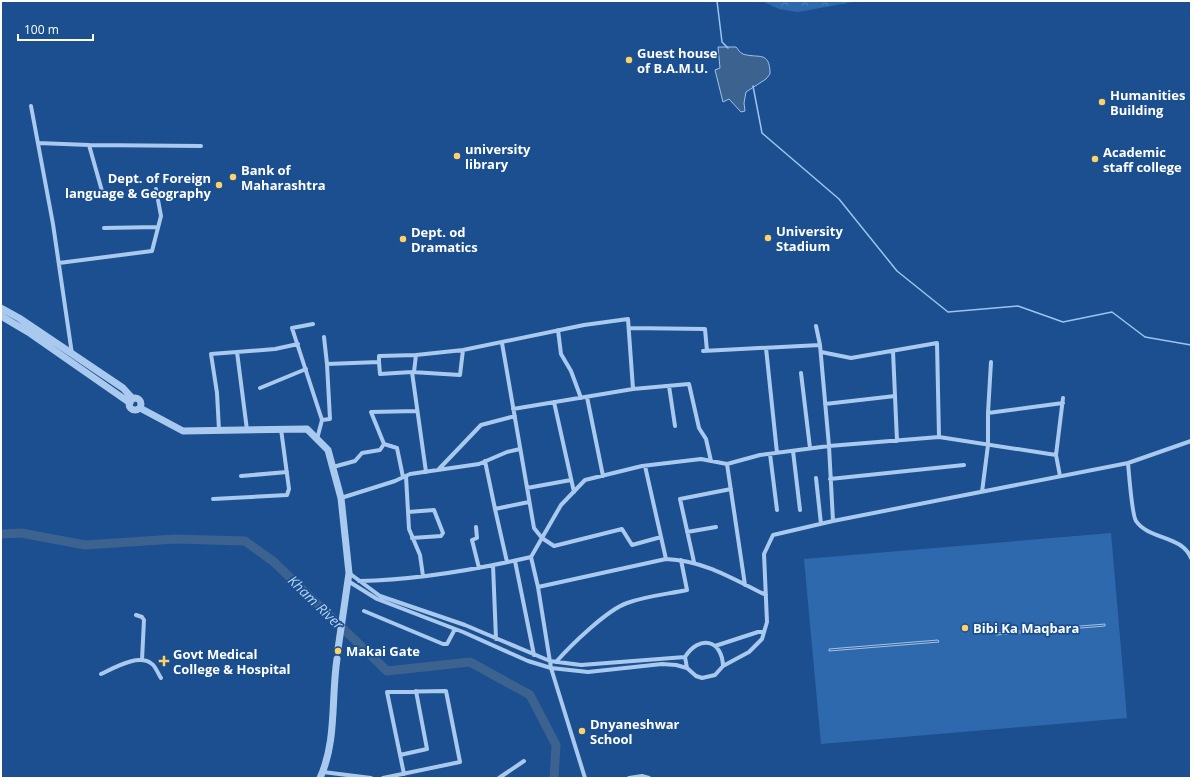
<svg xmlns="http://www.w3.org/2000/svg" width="1192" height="779" font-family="'Open Sans',sans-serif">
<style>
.park{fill:url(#park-crowns)}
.garden{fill:#2e69ad}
.water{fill:#3c6290;stroke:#9cc4f0}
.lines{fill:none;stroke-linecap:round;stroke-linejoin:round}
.stream{stroke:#9cc4f0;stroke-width:1.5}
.river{stroke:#3c6290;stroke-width:9}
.minor{stroke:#a9c9ee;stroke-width:4}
.tertiary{stroke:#a9c9ee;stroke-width:7}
.poi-dot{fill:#ffd166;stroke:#1b4f8f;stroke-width:1.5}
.labels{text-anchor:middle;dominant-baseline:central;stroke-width:3.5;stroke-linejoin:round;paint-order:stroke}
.poi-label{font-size:13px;font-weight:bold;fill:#fff;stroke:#1b4f8f;text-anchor:start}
.water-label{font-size:14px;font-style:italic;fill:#b5d3f5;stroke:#1b4f8f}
</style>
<defs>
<pattern id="park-crowns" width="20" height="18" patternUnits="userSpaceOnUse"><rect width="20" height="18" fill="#2e69ad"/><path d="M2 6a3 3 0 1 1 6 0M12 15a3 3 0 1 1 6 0" fill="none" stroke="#4d80b9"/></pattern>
</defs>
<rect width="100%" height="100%" fill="#1b4f8f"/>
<!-- park -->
<path class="park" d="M762 1H858L798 12 779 9Z"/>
<!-- garden -->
<path class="garden" d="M1111 533 1127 718 821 744 804 559Z"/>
<!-- water -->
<path class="water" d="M718 47H736C738 49 740 53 743 54 758 59 770 50 770 74L766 79 746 92 744 103 745 111 741 112 729 99 723 102 715 70 720 68Z
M1105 624V626L996 635 995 633Z
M938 640 939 642 829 651V649Z"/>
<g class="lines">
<!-- stream -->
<path class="stream" d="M717 1 722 42 728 48
M753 86 762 133 839 199 897 271 948 312 1018 306 1063 322 1112 312 1145 337 1191 345"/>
<!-- river -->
<path class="river" d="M1 534 21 533 85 545 175 539 245 541 274 562 387 671 470 662 530 695 556 745 554 778"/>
<!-- minor -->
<path class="minor" d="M31 106 53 224 72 354
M38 143 89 145 102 191
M89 145 201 146
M104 228 158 227
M59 263 152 251 161 216 156 189
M313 324 292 328 322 420
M816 326 820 345 829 446 833 521
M629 328 705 329 707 351
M558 330 561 354 571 371 581 398
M324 337 327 364
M502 343 534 528 542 538 554 546 622 529 632 545 661 537
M766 348 777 453
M703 351 820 345
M893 351 897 441
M237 352 247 430
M821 352 851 358 937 343 939 437
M416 355 463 350 584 325 628 319 633 389
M379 362V356L416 355 414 372
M412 372 426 472
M801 373 810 448
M669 386 675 426
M260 388 306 369
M587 397 603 476
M554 402 574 492
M825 404 895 396
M513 409 633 389 689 384 699 428 706 439 711 461
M988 413 1063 403
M219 430 217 393 211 354 275 349 298 344
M317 439 322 420 330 419 327 364 379 362 380 374 412 372 460 375 463 350
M384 444 371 412 417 411
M793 451 800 510
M770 454 777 510
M1056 455 1063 398
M485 461 495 509
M1128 463C1129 474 1132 515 1136 521 1149 540 1182 535 1191 558
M727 464 745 585
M645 466 666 559
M333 467 355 461 362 453 380 450 384 444 397 448 403 477
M438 470 481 425 515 416
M241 476 287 472
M406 476 409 529 420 555 423 576
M816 478 821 524
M830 479 964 465
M527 488 571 480
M982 492 988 445V413L991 362
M341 498 395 481 410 474 479 464 507 452 520 449
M213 499 287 495 289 489 281 429
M408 512 434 510 443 533 441 536 412 538
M476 527 477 538 472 540 479 568
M687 532 716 527
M531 557 538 587 551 668 585 778
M515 561 534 655
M507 562 495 509 529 502
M694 562 680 499 731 489
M493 565 496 639
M349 573 380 596 465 625 550 661 581 665 685 657C699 635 722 639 723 666
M348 581 377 599 463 632 528 661 551 668 588 672 662 664 676 665 687 668 696 676 702 678 715 675 723 666 749 652 762 639 767 622 764 554 773 535 833 521 1128 463 1191 441
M359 581C417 580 474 570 531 557L561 505 585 480 642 466 701 459 727 464 760 455 829 446 939 437 1056 455 1060 476
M538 587 666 559C705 561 731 578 766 595
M364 611 443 644H447L455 629
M136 615 142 617 144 620 142 660
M715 646 758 632H763
M685 657 687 668
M556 662C571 645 607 610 627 603 646 596 668 594 687 590L681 560
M101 674C114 668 139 653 152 664 156 667 158 674 161 678
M400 755 427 749 416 691
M323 772 371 778
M383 778 460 762 446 691 387 692 404 774
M499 778 524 761
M629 778 642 776 649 778"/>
<!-- tertiary -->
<path class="tertiary" d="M1 308 19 318 123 388 133 399
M1 316 28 332 130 403
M129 404a6 6 0 1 1 12 0a6 6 0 1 1-12 0Z
M140 408 183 431 307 429 328 450 341 498 349 573 338 649
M320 778C337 741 331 698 337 659"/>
</g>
<!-- markers -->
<g class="poi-dot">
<circle cx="629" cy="60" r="4"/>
<circle cx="1102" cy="102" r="4"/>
<circle cx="457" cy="156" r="4"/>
<circle cx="1095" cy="159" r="4"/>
<circle cx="233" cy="177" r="4"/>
<circle cx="219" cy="185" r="4"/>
<circle cx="768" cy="238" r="4"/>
<circle cx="403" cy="239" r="4"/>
<circle cx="965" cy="628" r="4"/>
<circle cx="338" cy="651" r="4"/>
<path d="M162 655h4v4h4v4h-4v4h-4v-4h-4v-4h4z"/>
<circle cx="582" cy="731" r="4"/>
</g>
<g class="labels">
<!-- poi labels -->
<g class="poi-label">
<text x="637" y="53">Guest house<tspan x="637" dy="15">of B.A.M.U.</tspan></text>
<text x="1110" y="95">Humanities<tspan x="1110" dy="15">Building</tspan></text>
<text x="465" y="149">university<tspan x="465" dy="15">library</tspan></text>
<text x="1103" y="152">Academic<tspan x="1103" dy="15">staff college</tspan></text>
<text x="241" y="170">Bank of<tspan x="241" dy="15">Maharashtra</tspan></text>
<text x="211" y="178" text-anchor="end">Dept. of Foreign<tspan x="211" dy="15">language &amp; Geography</tspan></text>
<text x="776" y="231">University<tspan x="776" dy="15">Stadium</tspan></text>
<text x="411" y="232">Dept. od<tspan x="411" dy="15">Dramatics</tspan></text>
<text x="973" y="628">Bibi Ka Maqbara</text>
<text x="346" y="651">Makai Gate</text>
<text x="173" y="654">Govt Medical<tspan x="173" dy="15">College &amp; Hospital</tspan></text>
<text x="590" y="724">Dnyaneshwar<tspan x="590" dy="15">School</tspan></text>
</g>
<!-- water labels -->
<g class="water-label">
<text transform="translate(316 602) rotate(44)">Kham River</text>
</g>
</g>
<!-- border -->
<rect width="1192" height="779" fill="none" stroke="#ffffff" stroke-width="4"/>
<!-- scale -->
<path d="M18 34v6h75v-6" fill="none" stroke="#ffffff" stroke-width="2"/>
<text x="24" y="34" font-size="12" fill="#ffffff" stroke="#1b4f8f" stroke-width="3" paint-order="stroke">100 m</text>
</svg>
